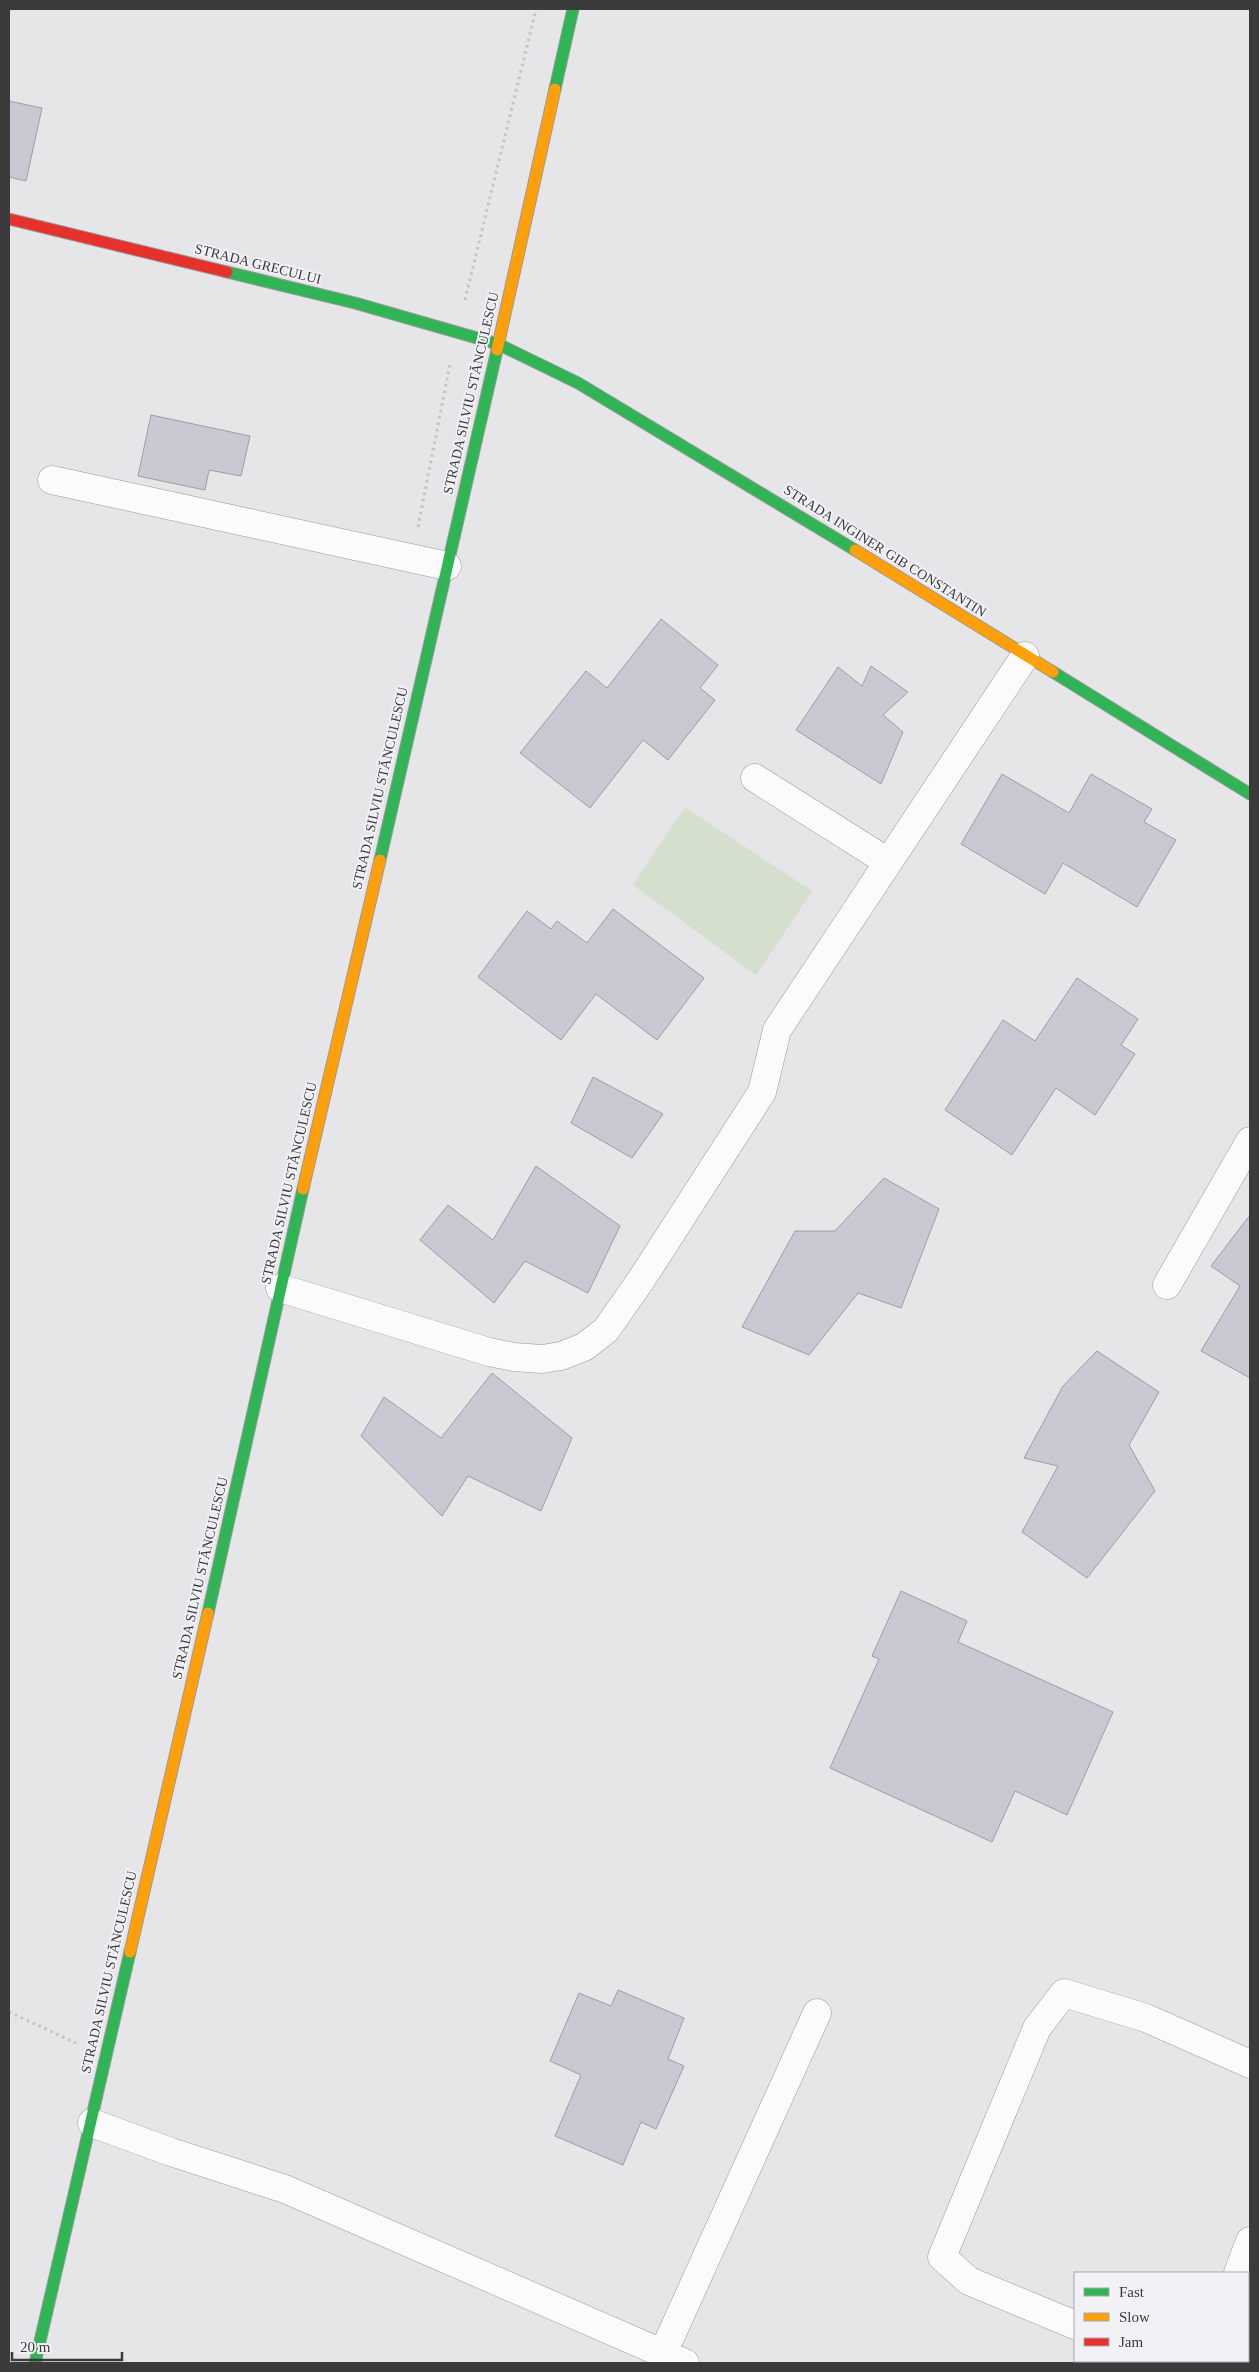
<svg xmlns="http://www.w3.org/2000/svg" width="1259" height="2372" font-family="'Times New Roman',serif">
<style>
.green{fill:#d4dfcd}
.building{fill:#c9c9d3;stroke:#9d9e9f}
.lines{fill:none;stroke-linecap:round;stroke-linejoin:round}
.street-casing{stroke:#9a9a9b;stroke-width:29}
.fast-casing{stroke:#9a9a9b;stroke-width:13}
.slow-casing{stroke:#9a9a9b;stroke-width:13}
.jam-casing{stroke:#9a9a9b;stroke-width:13}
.path{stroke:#c4c4c5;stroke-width:3;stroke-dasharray:2.5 4;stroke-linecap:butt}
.street{stroke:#fbfbfb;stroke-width:28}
.fast{stroke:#30b455;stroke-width:11}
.slow{stroke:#ff9f0a;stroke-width:11}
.jam{stroke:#e5322d;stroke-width:11}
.labels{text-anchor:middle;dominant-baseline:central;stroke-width:4;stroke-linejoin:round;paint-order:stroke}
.street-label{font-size:14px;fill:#3b3b3c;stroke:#f2f1f6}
</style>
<rect width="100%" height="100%" fill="#e6e5e7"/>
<!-- green -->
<path class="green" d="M685 807 812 891 756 975 633 885Z"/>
<!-- building -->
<path class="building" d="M9 101 42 108 26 181 9 177Z
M151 415 250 436 241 476 209 470 205 490 138 476Z
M661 619 718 665 700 688 715 700 668 760 643 740 590 808 520 753 586 671 607 688Z
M871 666 908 692 883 715 903 732 881 784 796 730 838 667 862 686Z
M1002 774 1069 813 1091 774 1152 809 1144 822 1176 840 1137 907 1063 863 1045 894 961 844Z
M613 909 704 978 657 1040 596 994 561 1040 478 977 527 911 551 929 557 921 587 943Z
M1077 978 1138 1019 1121 1045 1135 1054 1095 1115 1056 1088 1012 1155 945 1110 1003 1020 1035 1041Z
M593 1077 663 1114 632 1158 571 1123Z
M536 1166 620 1226 588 1293 525 1261 494 1303 420 1240 448 1205 493 1240Z
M884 1178 939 1209 901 1308 858 1293 809 1355 742 1327 795 1231H835Z
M1250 1215V1378L1201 1351 1240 1286 1211 1266Z
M1097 1351 1159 1392 1129 1445 1155 1491 1087 1578 1022 1532 1058 1466 1024 1458 1063 1386Z
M492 1373 572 1438 541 1511 468 1476 442 1516 361 1436 384 1397 441 1438Z
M901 1591 967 1621 958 1642 1113 1712 1067 1815 1015 1791 992 1842 830 1768 879 1659 872 1656Z
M618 1990 684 2018 668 2059 684 2066 656 2129 641 2122 623 2165 555 2136 581 2075 550 2061 579 1993 611 2006Z"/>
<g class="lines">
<defs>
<path id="street" d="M52 480 447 566
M755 778 888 862
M1167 1285 1250 1141
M280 1288 489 1352 514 1357 542 1359 561 1356 584 1347 606 1330 641 1280 762 1092 777 1030 1025 656
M92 2123 171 2152 285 2189 685 2363
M1238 2273 1250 2241
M1075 2325 969 2281 942 2257 1037 2028 1064 1993 1146 2018 1250 2064
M663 2353 817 2013
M1161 2361 1167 2363
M1189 2363 1193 2361"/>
<path id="fast" d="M555 89 573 9
M227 272 355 303 498 344 578 383 855 550
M1053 672 1250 794
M380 860 497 350
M208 1613 303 1189
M35 2363 130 1952"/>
<path id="slow" d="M497 350 555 89
M855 550 1053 672
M303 1189 380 860
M130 1952 208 1613"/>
<path id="jam" d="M9 219 227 272"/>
</defs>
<!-- street casing -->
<use href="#street" class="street-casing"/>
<!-- fast casing -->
<use href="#fast" class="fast-casing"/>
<!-- slow casing -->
<use href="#slow" class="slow-casing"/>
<!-- jam casing -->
<use href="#jam" class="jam-casing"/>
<!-- path -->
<path class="path" d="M465 300 536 9
M418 527 450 364
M9 2012 76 2043"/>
<!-- street -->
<use href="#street" class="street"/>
<!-- fast -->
<use href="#fast" class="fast"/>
<!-- slow -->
<use href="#slow" class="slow"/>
<!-- jam -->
<use href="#jam" class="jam"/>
</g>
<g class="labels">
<!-- street labels -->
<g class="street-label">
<text transform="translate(258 264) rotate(14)">STRADA GRECULUI</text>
<text transform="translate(471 393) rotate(-77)">STRADA SILVIU STĂNCULESCU</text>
<text transform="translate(885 551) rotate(32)">STRADA INGINER GIB CONSTANTIN</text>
<text transform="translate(380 788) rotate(-77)">STRADA SILVIU STĂNCULESCU</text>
<text transform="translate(289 1183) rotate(-77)">STRADA SILVIU STĂNCULESCU</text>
<text transform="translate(200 1578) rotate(-77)">STRADA SILVIU STĂNCULESCU</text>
<text transform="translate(109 1972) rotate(-77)">STRADA SILVIU STĂNCULESCU</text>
</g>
</g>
<!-- border -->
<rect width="1259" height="2372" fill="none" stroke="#3b3b3c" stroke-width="20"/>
<!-- legend -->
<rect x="1074" y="2272" width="175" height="90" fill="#f2f1f6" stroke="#a9a8ac"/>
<rect x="1084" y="2288" width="25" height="8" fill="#30b455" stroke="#a9a8ac"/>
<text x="1119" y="2297" font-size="15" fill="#3b3b3c">Fast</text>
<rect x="1084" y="2313" width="25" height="8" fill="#ff9f0a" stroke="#a9a8ac"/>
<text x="1119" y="2322" font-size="15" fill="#3b3b3c">Slow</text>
<rect x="1084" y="2338" width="25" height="8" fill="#e5322d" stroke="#a9a8ac"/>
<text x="1119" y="2347" font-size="15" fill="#3b3b3c">Jam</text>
<!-- scale -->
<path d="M12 2352v8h110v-8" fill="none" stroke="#3b3b3c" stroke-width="2.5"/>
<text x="20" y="2352" font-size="15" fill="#3b3b3c" stroke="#f2f1f6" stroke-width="4" paint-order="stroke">20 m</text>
</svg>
